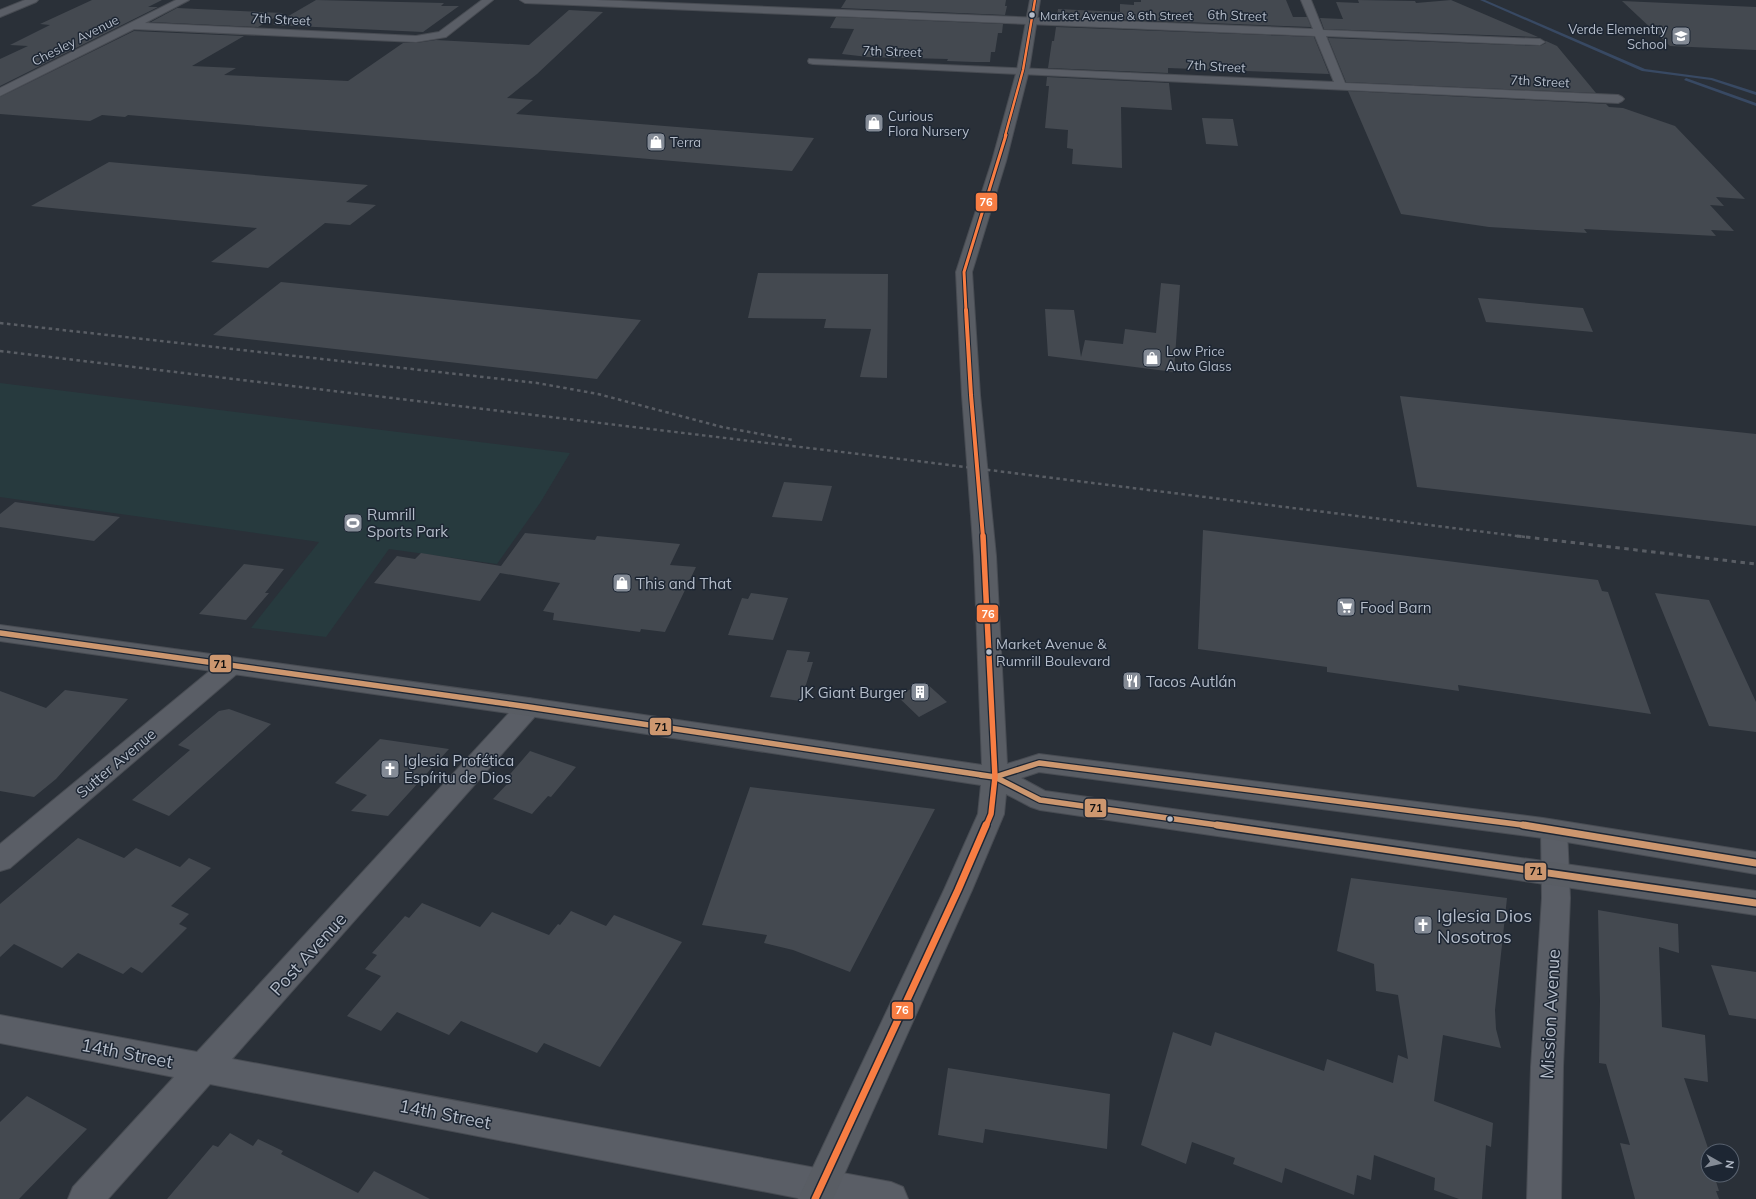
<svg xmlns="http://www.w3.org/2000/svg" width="1756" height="1199" font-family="Mulish,sans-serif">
<rect width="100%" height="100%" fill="#2a3038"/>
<path fill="#273a3e" d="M0 383 570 453 540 503 497 564 389 549 326 637 251 628 319 542 0 497Z"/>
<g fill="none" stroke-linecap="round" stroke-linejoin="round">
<path fill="#384963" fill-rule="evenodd" d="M1480 0H1485L1645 69 1712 78 1756 92V95L1711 80 1642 71Z
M1686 78 1756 103V106L1684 80Z"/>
</g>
<path fill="#444950" d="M92 0H162L148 7H158L0 86V59L28 46 10 45 50 25 40 24Z
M316 0 444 3 441 6H459L423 32 273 25Z
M846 0H1006L1005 6H1007L1005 15 841 8Z
M1141 0H1286L1293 17H1307L1311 27 1057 17 1058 9 1120 12V4L1134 5V2H1141Z
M1358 0 1415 1 1416 3 1451 0 1538 37 1324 29 1320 18 1343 19 1336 2 1359 3Z
M1622 1 1756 7V50L1670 46Z
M177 8 283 13 258 27 151 22Z
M569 10 603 12 537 74 507 98 533 100 516 114 814 138 792 171 128 115 125 117 102 115 90 121 0 114V97L134 31 244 36 192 66 236 68 224 75 348 81 403 43H416L436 40 529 45Z
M836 17 1003 24 1002 33H998L995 52H991L990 62H975L947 61 948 59 868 57 842 54 854 29 830 28Z
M1056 27 1314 37 1329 74 1168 68V73L1048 68 1052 41H1054Z
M1328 38 1540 46 1546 43V41L1557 46 1596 93 1346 82Z
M1047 77 1169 83 1172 110 1121 107 1122 168 1072 164 1073 149 1067 148 1068 130 1045 128 1049 86H1046Z
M1348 91 1606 104 1609 107 1623 108 1675 126 1745 199 1716 197 1724 206 1710 205 1734 231 1711 230 1716 236 1584 229 1587 233 1489 227 1401 214Z
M1202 118 1233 119 1238 146 1206 144Z
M109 162 368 185 346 202 376 205 350 225 325 223 268 268 211 262 257 228 31 206Z
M758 273 888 274 887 378 860 377 871 329 824 328 826 319 748 318Z
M281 282 407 295 641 320 597 379 213 335Z
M1161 283 1180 285 1174 372 1048 356 1045 309 1074 310 1081 357 1085 340 1123 344 1125 329 1156 333Z
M1478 298 1583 308 1593 332 1486 322Z
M1400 396 1756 434V526L1417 487Z
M784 482 832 486 822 521 772 517Z
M15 502 120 517 94 541 0 527V514Z
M1203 530 1598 580 1602 591 1608 592 1651 714 1458 685 1459 691 1327 672V667L1198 649Z
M525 533 595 540 597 536 680 544 670 565 696 567 665 632 641 629 640 632 553 620 554 613 543 611 560 583 500 573 480 601 374 583 397 556 415 559 421 553 501 566Z
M244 564 284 569 265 593H269L246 620 199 614Z
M751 593 788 598 773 640 728 635 742 598 748 599Z
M1655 593 1709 600 1756 702V732L1709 726Z
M787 650 810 652 807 662H813L801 701 770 697Z
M925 682 947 702 919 717 897 696Z
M65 690 128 699 56 779 34 797 0 791V691L46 708Z
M229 709 271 724 169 816 132 800 190 750 178 745 219 711Z
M380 739 449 749 388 816 351 811 367 795 335 783Z
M530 751 576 767 551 797 548 796 532 814 493 799 509 782 505 780Z
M750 787 935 809 850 972 793 950 764 943 767 935 702 925Z
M78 838 124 858 136 848 180 867 189 858 211 868 171 906 189 914 179 924 187 928 142 973 131 967 123 974 78 953 62 968 14 944 0 957V904Z
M1351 878 1507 898 1495 1010 1496 1029 1501 1048 1443 1035 1434 1101 1493 1123 1491 1147 1486 1145 1482 1199H1459L1434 1190 1435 1178 1374 1155 1371 1180 1357 1175 1354 1195 1285 1168 1282 1183 1233 1164 1235 1158 1192 1142 1186 1164 1141 1145 1173 1032 1211 1046 1215 1032 1324 1071 1327 1059 1393 1083 1398 1055 1408 1059 1398 995 1376 991 1374 964 1337 951Z
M422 903 480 927 492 912 549 935 558 924 560 925 571 911 606 926 614 915 682 942 600 1067 544 1043 537 1053 461 1021 449 1035 397 1012 381 1031 347 1016 381 976 365 969 377 955 372 953 405 916 409 918Z
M1598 910 1678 924 1679 953 1659 947 1662 1027 1705 1035 1708 1082 1684 1078 1709 1151H1705L1708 1160V1175H1714L1719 1191H1716L1719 1199H1635L1620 1143 1630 1145 1606 1064 1599 1063 1600 1001Z
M1711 965 1756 972V1019L1729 1015Z
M948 1068 1110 1094 1107 1149 985 1129 983 1143 938 1135Z
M27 1096 87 1129 19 1199H0V1122Z
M230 1133 253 1146 258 1139 283 1151 281 1154 358 1193 374 1171 430 1199H167L213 1145 218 1147Z"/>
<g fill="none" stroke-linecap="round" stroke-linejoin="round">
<g stroke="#484c53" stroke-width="2">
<path id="street" d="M25 0H38L36 2 0 17V10Z
M176 0H189L145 23 416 36 439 32 482 0H493L446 37 416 42 134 29 0 96V88Z
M520 0H596L1313 29 1301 0H1311L1323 30 1540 39 1545 42 1540 45 1326 36 1345 83 1618 95 1622 97 1624 99 1622 101 1618 103 813 64 809 63 808 61 809 59 1334 82 1315 36 525 3Z
M231 658 239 660 243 666 239 672 10 868 0 871V844L223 660Z
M529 698 538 701 541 707 538 713 232 1059 891 1182 903 1187 908 1199H803L210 1084 108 1199H68L73 1187 174 1077 0 1043V1015L197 1052 520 701Z
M1554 820 1563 823 1567 830 1570 898 1563 1067 1561 1199H1527L1531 1067 1542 898 1541 830 1545 823Z"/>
</g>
<g stroke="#484c53" stroke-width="2">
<path id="secondary" d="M1030 0H1040L1029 70 1006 161 972 272 980 395 996 556 1007 764 1039 754 1543 818 1756 852V874L1543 838 1039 772 1021 778 1045 791 1756 891V915L1040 810 1031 807 1006 794 1004 814 972 890 833 1199H798L944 890 978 814 981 785 529 716 0 641V625L529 698 982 765 974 556 962 395 956 272 992 161 1017 70Z"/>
</g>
<use href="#street" fill="#5a5e66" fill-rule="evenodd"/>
<use href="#secondary" fill="#595d64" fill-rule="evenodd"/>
<path stroke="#595d64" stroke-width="2.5" stroke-dasharray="3.5 3.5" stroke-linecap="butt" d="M0 323 537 383 598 394 722 427 793 440
M0 351 917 461 1525 537"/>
<path stroke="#595d64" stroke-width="3" stroke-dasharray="4.5 4.5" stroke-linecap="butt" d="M1517 536 1756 564"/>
<g stroke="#1d2633" stroke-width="8">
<path id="bus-1-far1" d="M0 633 529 707 995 777 1040 800 1224 826
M980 775 995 777 1039 763 1531 826"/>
</g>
<g stroke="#1d2633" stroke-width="10">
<path id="bus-1" d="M1217 825 1756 903
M1523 825 1756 863"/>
</g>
<g stroke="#1d2633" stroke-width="4">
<path id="bus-2-far4" d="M1005 136 1023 70 1035 0"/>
</g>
<g stroke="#1d2633" stroke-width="5">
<path id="bus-2-far3" d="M966 311 964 272 1006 135"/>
</g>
<g stroke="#1d2633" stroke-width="6">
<path id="bus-2-far2" d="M966 310 971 395 983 537"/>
</g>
<g stroke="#1d2633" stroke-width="8">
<path id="bus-2-far1" d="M983 536 995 777 991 814 986 826"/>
</g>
<g stroke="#1d2633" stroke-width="10">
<path id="bus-2" d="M815 1199 958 890 986 825"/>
</g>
<use href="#bus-1-far1" stroke="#cd976f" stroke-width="5.5"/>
<use href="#bus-1" stroke="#cd976f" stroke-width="7"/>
<use href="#bus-2-far4" stroke="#f77d43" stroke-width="2.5"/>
<use href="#bus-2-far3" stroke="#f77d43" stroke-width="3"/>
<use href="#bus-2-far2" stroke="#f77d43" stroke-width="4"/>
<use href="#bus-2-far1" stroke="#f77d43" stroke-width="5.5"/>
<use href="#bus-2" stroke="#f77d43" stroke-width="7"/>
</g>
<defs>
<g id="school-square" transform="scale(1)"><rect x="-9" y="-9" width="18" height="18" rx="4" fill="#848b96" stroke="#1d2633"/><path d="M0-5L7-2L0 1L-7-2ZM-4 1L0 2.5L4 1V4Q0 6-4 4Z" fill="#fff"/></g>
<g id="shop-square" transform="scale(1)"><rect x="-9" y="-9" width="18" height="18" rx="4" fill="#848b96" stroke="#1d2633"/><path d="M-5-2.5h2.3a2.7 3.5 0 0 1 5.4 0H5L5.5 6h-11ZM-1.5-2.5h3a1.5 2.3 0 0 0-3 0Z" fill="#fff"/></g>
<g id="stadium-square" transform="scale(1)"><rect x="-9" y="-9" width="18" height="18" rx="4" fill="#848b96" stroke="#1d2633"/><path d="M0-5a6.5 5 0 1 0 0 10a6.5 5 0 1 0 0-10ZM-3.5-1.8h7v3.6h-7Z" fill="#fff"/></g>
<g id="supermarket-square" transform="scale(1)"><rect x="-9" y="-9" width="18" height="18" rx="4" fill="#848b96" stroke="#1d2633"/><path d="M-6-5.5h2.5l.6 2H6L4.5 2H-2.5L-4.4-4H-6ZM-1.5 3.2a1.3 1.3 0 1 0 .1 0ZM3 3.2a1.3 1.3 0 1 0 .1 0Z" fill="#fff"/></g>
<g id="restaurant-square" transform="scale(1)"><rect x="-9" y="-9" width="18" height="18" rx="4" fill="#848b96" stroke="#1d2633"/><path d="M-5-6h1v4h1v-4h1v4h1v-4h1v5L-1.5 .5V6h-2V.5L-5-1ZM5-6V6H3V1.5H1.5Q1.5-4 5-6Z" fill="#fff"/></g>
<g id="building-square" transform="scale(1)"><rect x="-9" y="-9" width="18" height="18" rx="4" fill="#848b96" stroke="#1d2633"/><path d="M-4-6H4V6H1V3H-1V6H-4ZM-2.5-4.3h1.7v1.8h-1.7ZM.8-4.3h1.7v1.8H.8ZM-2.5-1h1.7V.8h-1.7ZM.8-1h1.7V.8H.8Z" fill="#fff"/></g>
<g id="church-square" transform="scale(1)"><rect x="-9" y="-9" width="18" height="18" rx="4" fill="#848b96" stroke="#1d2633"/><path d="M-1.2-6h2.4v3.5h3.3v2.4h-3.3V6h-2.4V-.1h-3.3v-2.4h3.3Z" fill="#fff"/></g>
</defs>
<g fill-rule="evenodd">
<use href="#school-square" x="1681" y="36"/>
<use href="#shop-square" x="874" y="123"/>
<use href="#shop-square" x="656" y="142"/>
<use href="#shop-square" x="1152" y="358"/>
<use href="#stadium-square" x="353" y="523"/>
<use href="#shop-square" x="622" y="583"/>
<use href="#supermarket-square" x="1346" y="607"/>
<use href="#restaurant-square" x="1132" y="681"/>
<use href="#building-square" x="920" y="692"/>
<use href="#church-square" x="390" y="769"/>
<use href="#church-square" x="1423" y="925"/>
</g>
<g fill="#b4bcc9" stroke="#1d2633" stroke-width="1.5">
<circle cx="1032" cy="15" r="3.5"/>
<circle cx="989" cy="652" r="3.5"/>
<circle cx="1170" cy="819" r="3.5"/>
</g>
<g text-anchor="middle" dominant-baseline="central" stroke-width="3" stroke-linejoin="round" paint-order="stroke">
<g font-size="12" fill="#b4bcc9" stroke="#1d2633" text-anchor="start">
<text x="1040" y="15">Market Avenue &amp; 6th Street</text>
</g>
<g font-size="13" fill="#b4bcc9" stroke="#1d2633">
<text transform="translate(1237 15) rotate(2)">6th Street</text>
<text transform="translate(281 19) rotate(3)">7th Street</text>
<text transform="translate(75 40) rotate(-27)">Chesley Avenue</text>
<text transform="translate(892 51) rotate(2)">7th Street</text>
<text transform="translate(1216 66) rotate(3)">7th Street</text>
<text transform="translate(1540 81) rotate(3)">7th Street</text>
</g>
<g font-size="13" fill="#b4bcc9" stroke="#1d2633" text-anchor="start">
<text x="1667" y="29" text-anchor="end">Verde Elementry<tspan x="1667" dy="15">School</tspan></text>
<text x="888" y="116">Curious<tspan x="888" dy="15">Flora Nursery</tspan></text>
<text x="670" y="142">Terra</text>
<text x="1166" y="351">Low Price<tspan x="1166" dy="15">Auto Glass</tspan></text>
</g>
<g font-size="14" fill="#b4bcc9" stroke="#1d2633" text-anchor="start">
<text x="996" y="644">Market Avenue &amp;<tspan x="996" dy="17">Rumrill Boulevard</tspan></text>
</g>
<g font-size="15" fill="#b4bcc9" stroke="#1d2633" text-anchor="start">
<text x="367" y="514">Rumrill<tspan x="367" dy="17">Sports Park</tspan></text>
<text x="636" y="583">This and That</text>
<text x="1360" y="607">Food Barn</text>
<text x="1146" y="681">Tacos Autlán</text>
<text x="906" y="692" text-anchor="end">JK Giant Burger</text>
<text x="404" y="760">Iglesia Profética<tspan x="404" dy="17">Espíritu de Dios</tspan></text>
</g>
<g font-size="15" fill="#b4bcc9" stroke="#1d2633">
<text transform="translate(116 763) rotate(-40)">Sutter Avenue</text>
</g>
<g font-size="18" fill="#b4bcc9" stroke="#1d2633" text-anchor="start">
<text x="1437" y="915">Iglesia Dios<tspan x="1437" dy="21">Nosotros</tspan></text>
</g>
<g font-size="18" fill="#b4bcc9" stroke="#1d2633">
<text transform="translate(308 954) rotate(-48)">Post Avenue</text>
<text transform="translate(1550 1014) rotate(-87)">Mission Avenue</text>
<text transform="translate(127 1053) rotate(11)">14th Street</text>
<text transform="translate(445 1114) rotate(11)">14th Street</text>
</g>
</g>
<g stroke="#1d2633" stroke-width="1.5">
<rect x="975" y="192" width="23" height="20" rx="4" fill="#f77d43"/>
<rect x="976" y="604" width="23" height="19" rx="4" fill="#f77d43"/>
<rect x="209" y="654" width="23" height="19" rx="4" fill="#cd976f"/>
<rect x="649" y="717" width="23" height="19" rx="4" fill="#cd976f"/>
<rect x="1084" y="798" width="23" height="20" rx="4" fill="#cd976f"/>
<rect x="1524" y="862" width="23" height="19" rx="4" fill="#cd976f"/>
<rect x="891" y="1001" width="23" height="19" rx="4" fill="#f77d43"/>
</g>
<g font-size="11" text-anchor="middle" font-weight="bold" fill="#fff">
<text x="986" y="206">76</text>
<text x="988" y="618">76</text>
<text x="902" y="1014">76</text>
</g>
<g font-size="11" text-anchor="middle" font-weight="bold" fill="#111">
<text x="220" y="668">71</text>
<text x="661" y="731">71</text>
<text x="1096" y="812">71</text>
<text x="1536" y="875">71</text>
</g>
<g transform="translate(1720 1163) rotate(98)"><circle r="19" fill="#1d2633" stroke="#59626f"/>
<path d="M0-3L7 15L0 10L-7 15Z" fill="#848b96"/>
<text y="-6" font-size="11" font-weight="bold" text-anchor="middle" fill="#b4bcc9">N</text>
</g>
</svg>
